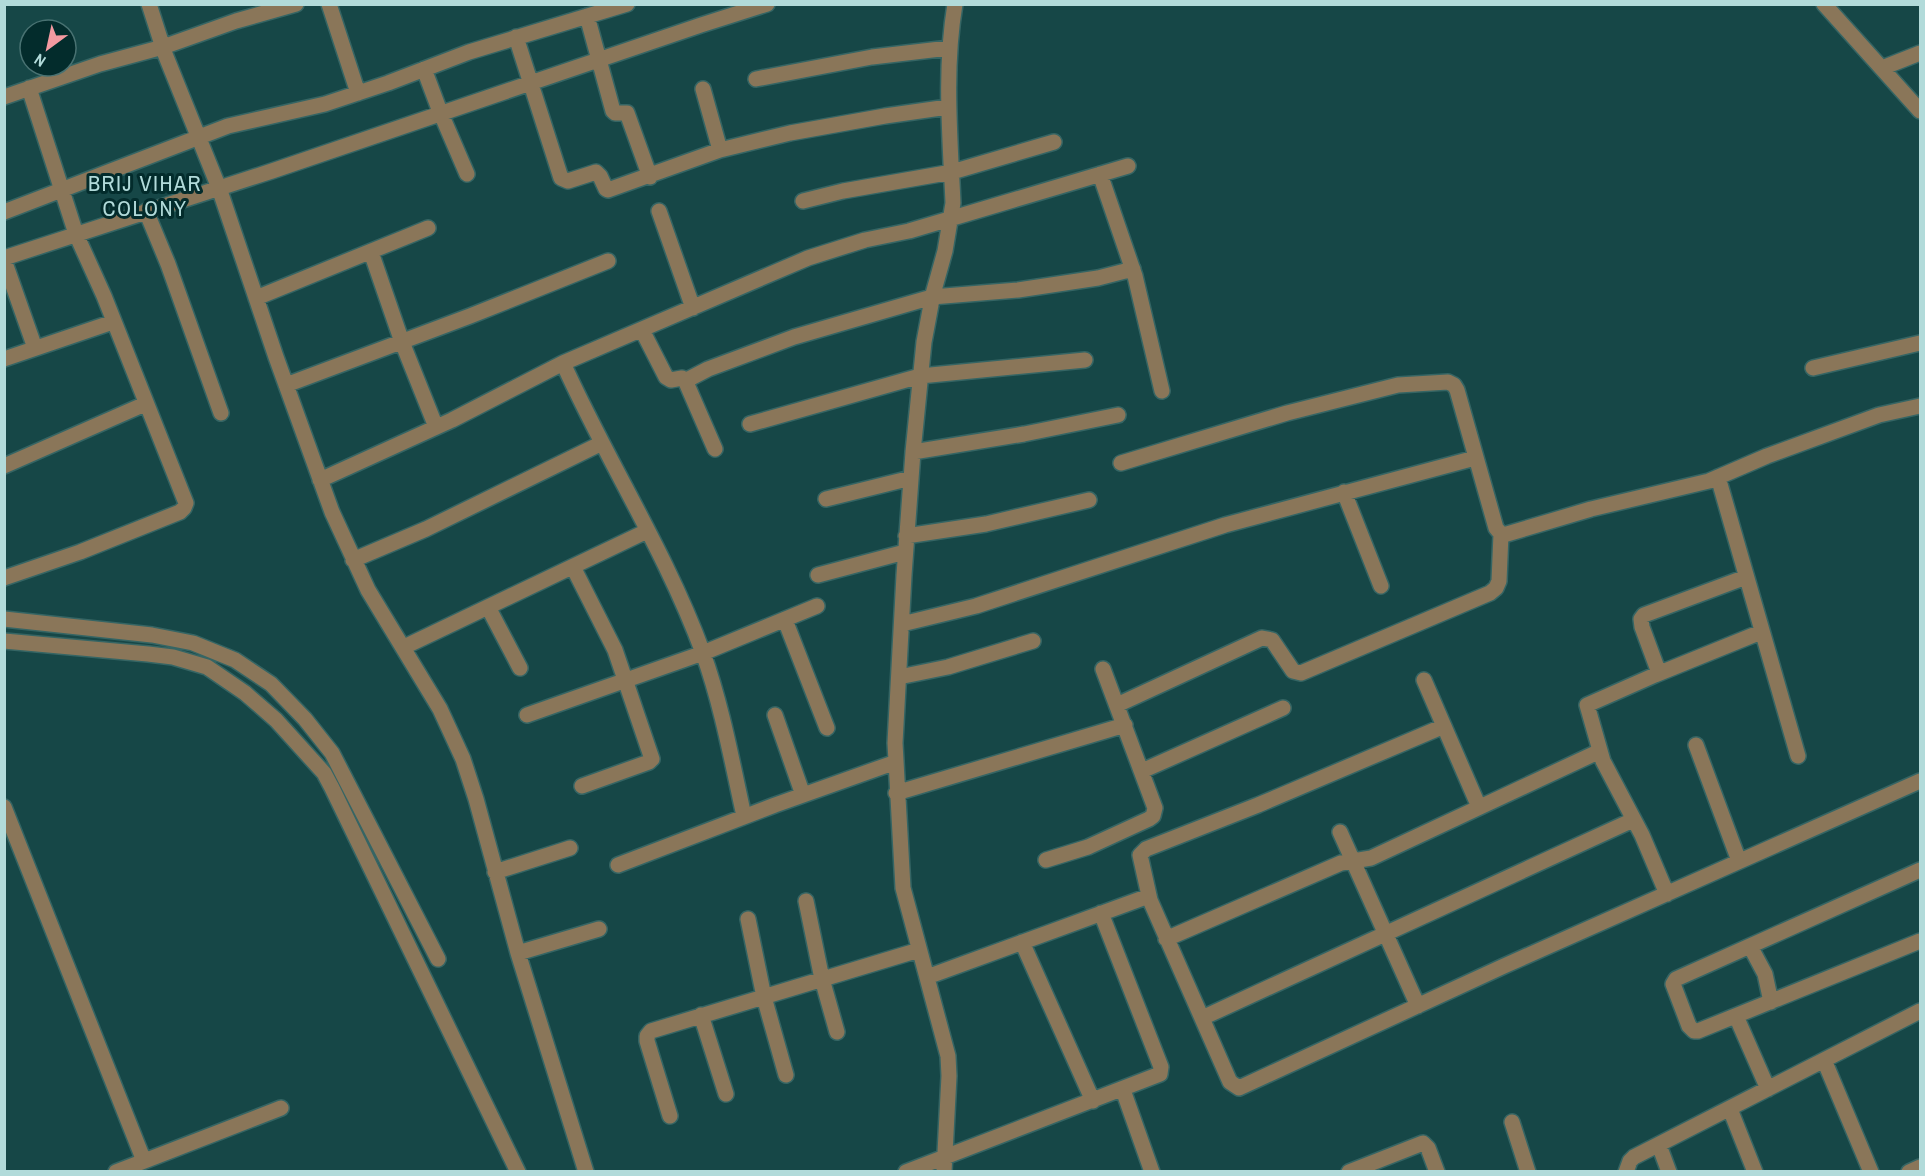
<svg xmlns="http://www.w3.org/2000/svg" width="1925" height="1176" font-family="'Archivo Narrow',sans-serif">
<rect width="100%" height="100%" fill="#164747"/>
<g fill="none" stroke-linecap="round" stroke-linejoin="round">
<g stroke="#356564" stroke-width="18">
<path id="minor" d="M149 4 165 54 219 188 276 357 332 512 368 590 440 709 463 759 476 799 518 953 586 1172
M329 4 358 93
M1824 4 1920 111
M587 16 613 111 615 113H627L650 177
M516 37 561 178 568 181 596 172 600 176 606 189 608 190 720 150 790 133 885 116 948 107
M1882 68 1920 53
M424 69 439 109 467 174
M756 79 872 57 949 48
M703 89 720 150
M4 97 100 64 163 47 236 21 296 4
M1100 174 1135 276 1162 391
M803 201 843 191 952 172 1054 142
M146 211 168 264 221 413
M659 211 693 308
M4 212 228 126 325 104 388 83 469 52 627 4
M371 252 402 342 436 427
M4 258 272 171 701 25 767 4
M4 260 35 348
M256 298 428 228
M642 330 666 377 671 380 682 378 685 380 715 449
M4 359 113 322
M563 363C607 461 666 552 703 653 722 706 732 762 744 816
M1813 368 1920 343
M685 381 708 369 794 337 932 297 1018 290 1098 278 1133 269
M286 385 470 316 608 261
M750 424 920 376 1085 360
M913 452 1024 434 1118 415
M1121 463 1287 413 1398 385 1448 382 1454 385 1457 390 1496 528 1501 534H1507L1591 509 1709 481 1767 456 1879 415 1920 406
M4 466 145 404
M1718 477 1798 756
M320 480 452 420 563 363 808 258 865 240 909 231 1128 166
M1344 492 1381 586
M826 499 911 478
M906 536 986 524 1089 500
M353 560 426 529 602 443
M573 567 615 650 652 759 649 762 582 786
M818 575 905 552
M4 578 80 552 180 512 184 508 186 503 104 296 76 234 29 88
M488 607 520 668
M4 619 152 635 193 643 235 660 271 684 305 719 332 753 438 959
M785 620 827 728
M902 624 976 606 1225 525 1475 458
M4 641 148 654 173 657 207 667 245 693 276 720 324 773 332 788 518 1172
M404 647 647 531
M1659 673 1642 627 1641 619 1644 615 1746 577
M899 677 948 667 1033 641
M1424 680 1479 807
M1117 705 1262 638 1272 640 1293 671 1301 673 1490 593 1496 588 1499 581 1501 534
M527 715 703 653 817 606
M775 715 803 795
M1696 745 1739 861
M1142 771 1283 708
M896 793 1125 725
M4 807 144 1161
M1340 832 1418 1006
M1046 860 1088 847 1149 819 1153 816 1155 808 1103 669
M618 865 775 805 896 762
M1920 870 1676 979 1673 984 1689 1026 1694 1031H1698L1920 941
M495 872 570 848
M1667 894 1642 835 1603 761 1587 705 1655 675 1761 632
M1150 900 1140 855 1146 849 1258 805 1444 726
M806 901 822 979 837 1032
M748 919 764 997 786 1075
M1166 939 1341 863 1371 858 1600 751
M1022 942 1093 1101
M1750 946 1765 974 1771 1002
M518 953 599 929
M927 977 1146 897 1150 900 1230 1082 1239 1088 1504 966 1920 781
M701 1015 726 1094
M1736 1016 1768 1089
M1202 1018 1633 820
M1824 1060 1871 1172
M1123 1090 1152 1172
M1730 1109 1755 1172
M670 1116 647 1041V1036L651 1031 919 950
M1512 1122 1528 1172
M1659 1145 1669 1172
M116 1172 281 1108
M906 1172 1160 1074 1161 1067 1101 913
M944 1172 949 1076 948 1056 903 888 895 743 904 575 913 452 924 342 933 294 945 251 953 203C950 136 944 70 955 4
M1349 1172 1423 1143 1428 1148 1437 1172
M1626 1172 1630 1161 1634 1157 1920 1011
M1909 1172 1920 1167"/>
</g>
<use href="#minor" stroke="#8a7659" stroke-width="15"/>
</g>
<g text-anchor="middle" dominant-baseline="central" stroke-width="6" stroke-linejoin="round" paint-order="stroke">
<g font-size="22" letter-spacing="1.5" fill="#b2dbda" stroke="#032c2c">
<text x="145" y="183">BRIJ VIHAR<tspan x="145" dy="25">COLONY</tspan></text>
</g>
</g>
<rect width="1925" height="1176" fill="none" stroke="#b2dbda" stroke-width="12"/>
<g transform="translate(48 48) rotate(213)"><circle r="28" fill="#032c2c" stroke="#497272" stroke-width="1.5"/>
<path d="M0-4.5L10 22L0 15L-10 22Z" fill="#f49aa1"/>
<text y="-9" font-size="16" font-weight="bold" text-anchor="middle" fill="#b2dbda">N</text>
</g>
</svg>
